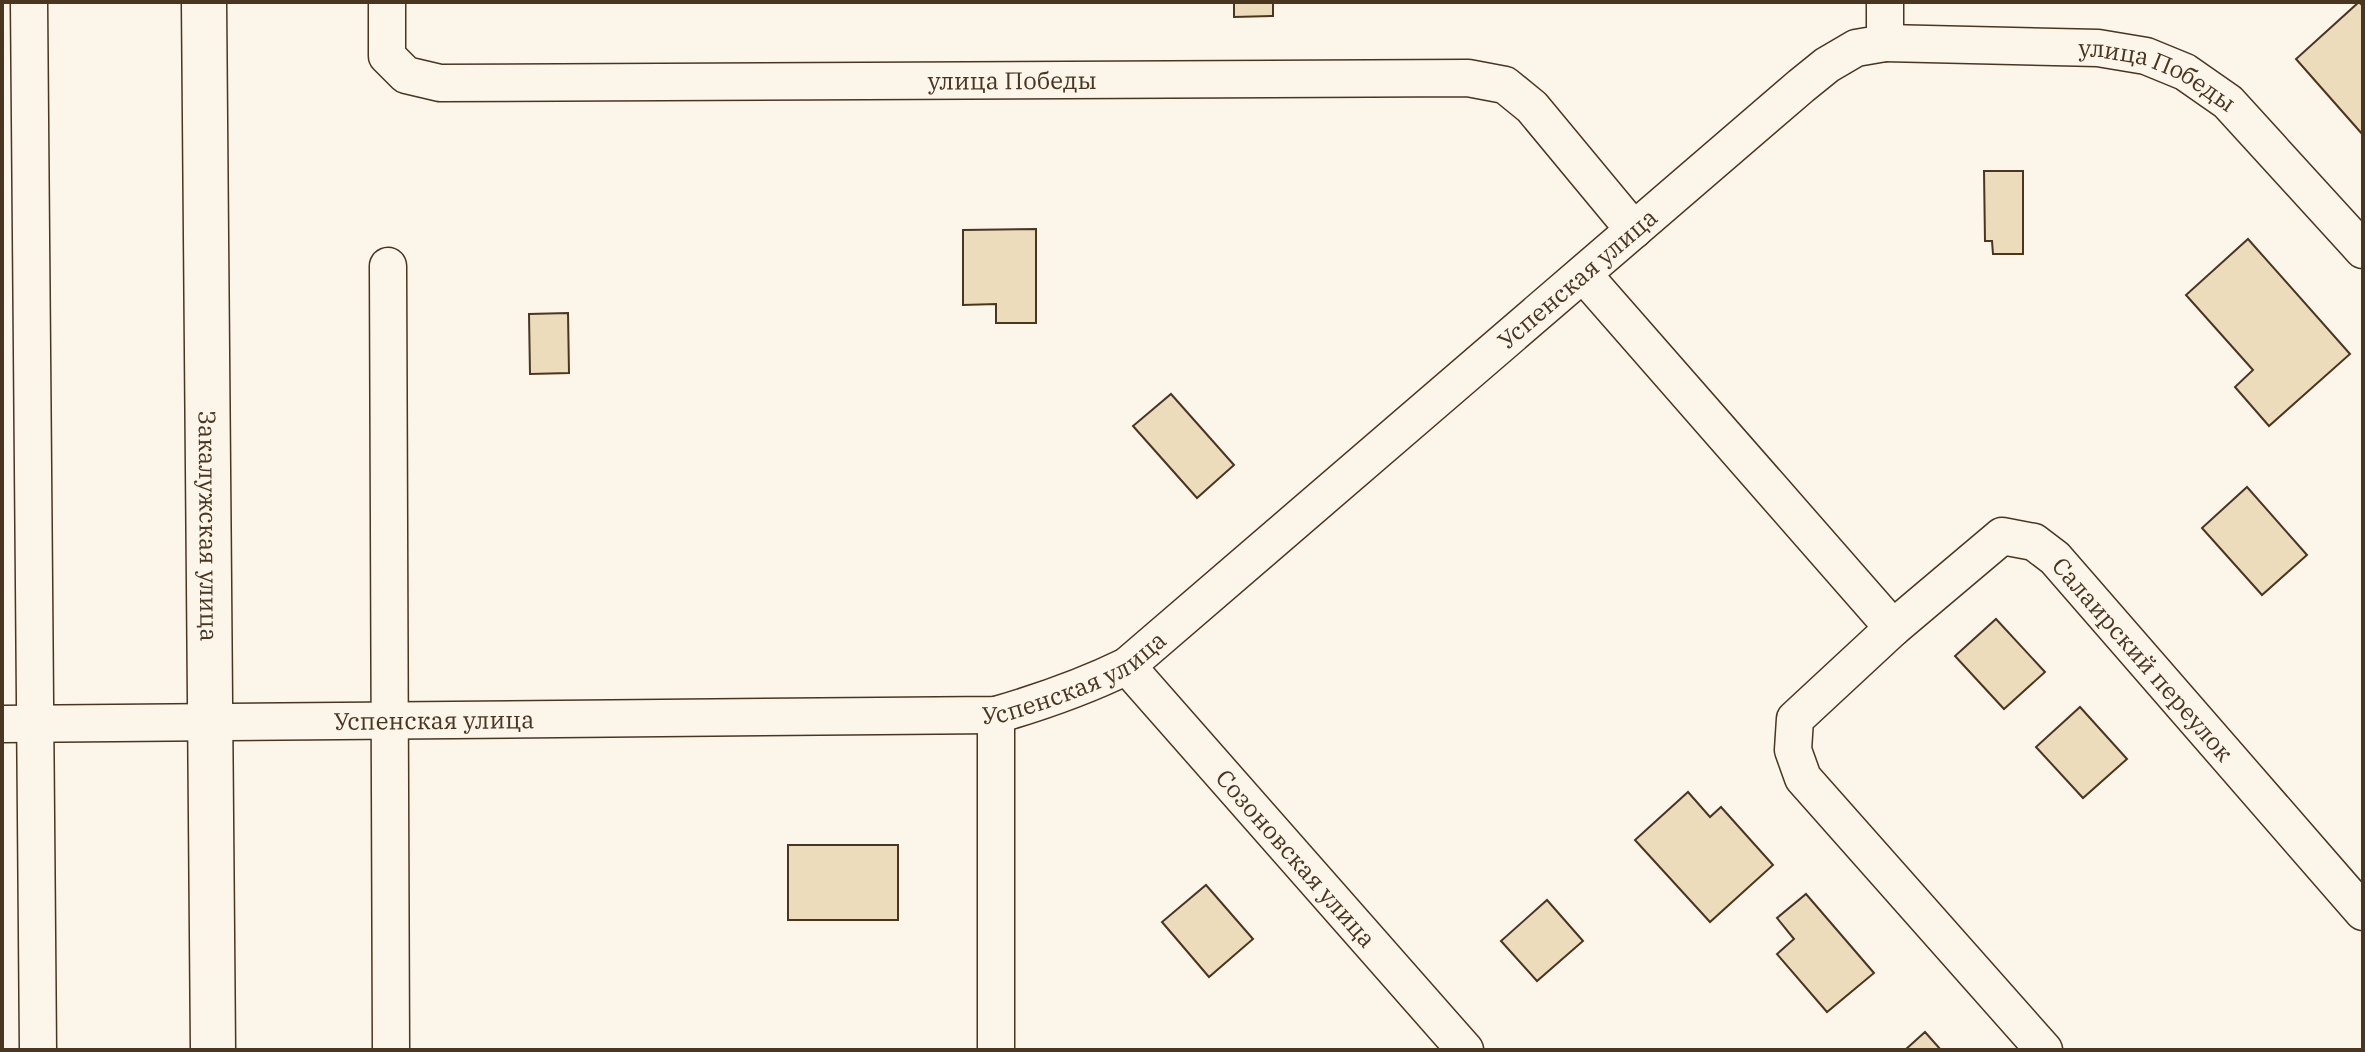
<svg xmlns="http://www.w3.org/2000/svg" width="2365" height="1052" font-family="'IBM Plex Serif',serif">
<rect width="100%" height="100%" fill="#fbf6e9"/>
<path fill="#ecdcbc" stroke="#4a3520" stroke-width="2" d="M1234 2H1273V16L1234 17Z
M2359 2 2363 6V135L2296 59Z
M1984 171H2023V254H1993L1992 241H1985Z
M1036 229V323H996V304L963 305V230Z
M2248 239 2350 354 2269 426 2235 387 2253 370 2186 295Z
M568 313 569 373 530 374 529 314Z
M1171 394 1234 465 1197 498 1133 426Z
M2247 487 2307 555 2262 595 2202 528Z
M1996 619 2045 672 2004 709 1955 656Z
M2080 707 2127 759 2083 798 2036 747Z
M1688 792 1710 817 1721 807 1773 865 1710 922 1635 840Z
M788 845H898V920H788Z
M1206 885 1253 939 1209 977 1162 922Z
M1806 894 1874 973 1827 1012 1777 954 1794 939 1777 918Z
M1547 900 1583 941 1537 981 1501 941Z
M1925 1032 1941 1050H1905Z"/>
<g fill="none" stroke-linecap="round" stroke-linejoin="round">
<g stroke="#4a3520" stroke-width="39">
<g id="street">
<path d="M29 2 38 1050"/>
<path id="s1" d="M387 2V56L406 75 440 83 1468 78 1505 85 1532 107 1634 230"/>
<path id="s2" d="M1885 43 2098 48 2146 56 2185 72 2228 102 2363 250"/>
<path d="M388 266 391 1050"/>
<path id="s3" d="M1583 274 1893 628 2002 536 2034 542 2055 558 2363 912"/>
<path d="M1893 628 1795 719 1793 750 1803 778 2044 1050"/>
<path id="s4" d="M1127 666 1465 1050"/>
<path d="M996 715V1050"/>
<path id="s5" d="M2 724 996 715C1041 702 1084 687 1127 666L1801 86 1827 65 1856 48 1885 43V2"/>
</g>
</g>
<g stroke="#4a3520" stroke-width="47">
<g id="secondary">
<path id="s6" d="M204 2 213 1050"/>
</g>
</g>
<use href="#street" stroke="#fbf6e9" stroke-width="36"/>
<use href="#secondary" stroke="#fbf6e9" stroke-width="44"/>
</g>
<g text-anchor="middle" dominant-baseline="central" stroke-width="6" stroke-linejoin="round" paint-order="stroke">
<g font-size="24" fill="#4a3520" stroke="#fbf6e9">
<text stroke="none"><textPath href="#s1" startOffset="688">улица Победы</textPath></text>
<text stroke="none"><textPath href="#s2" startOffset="278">улица Победы</textPath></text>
<text stroke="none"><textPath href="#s5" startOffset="1728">Успенская улица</textPath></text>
<text stroke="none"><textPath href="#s6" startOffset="524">Закалужская улица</textPath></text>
<text stroke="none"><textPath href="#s3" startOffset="806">Салаирский переулок</textPath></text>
<text stroke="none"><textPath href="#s5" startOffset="1080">Успенская улица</textPath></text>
<text stroke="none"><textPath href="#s5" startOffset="432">Успенская улица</textPath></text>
<text stroke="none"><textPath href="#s4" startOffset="256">Созоновская улица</textPath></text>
</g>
</g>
<rect width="2365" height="1052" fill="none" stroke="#4a3520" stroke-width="8"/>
</svg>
